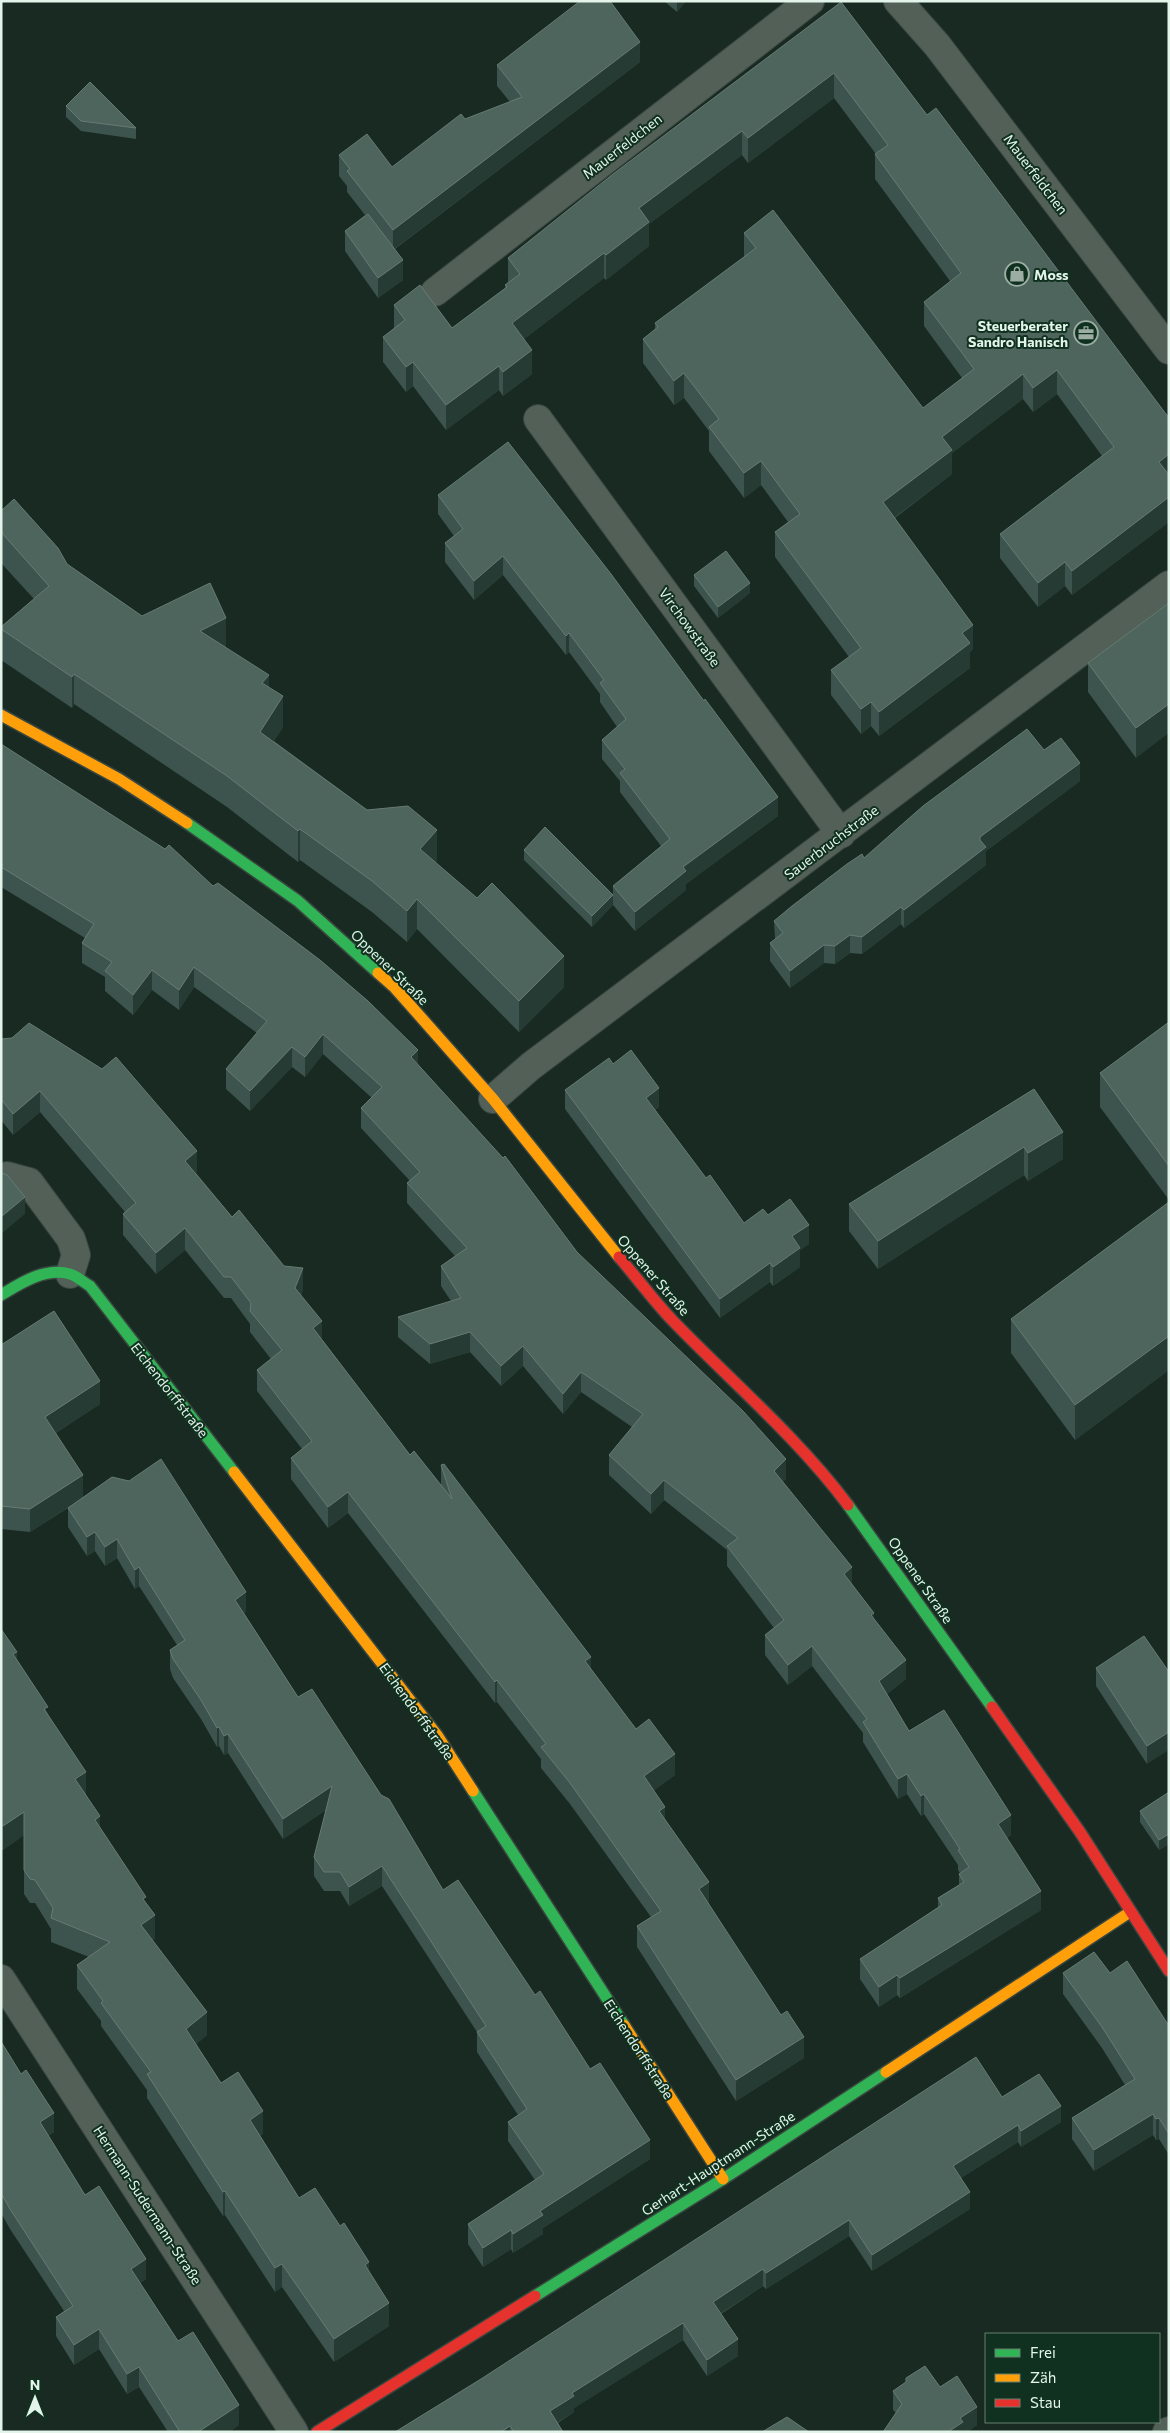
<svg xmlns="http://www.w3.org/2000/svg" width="1170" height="2433" font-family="Commissioner,sans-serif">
<rect width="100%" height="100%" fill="#182a21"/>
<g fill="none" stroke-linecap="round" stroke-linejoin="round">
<g stroke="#394740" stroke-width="30">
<path id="street" d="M898 1 937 45 1169 350
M435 292 810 1
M538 419 841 834
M493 1099 531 1066 1169 585
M7 1176 29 1182 71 1239 76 1255 70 1274
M1 1979 294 2432
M1167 2432 1169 2431"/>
</g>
<g stroke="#394740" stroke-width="14">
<path id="fast" d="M187 823 298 901 378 973
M1 1295C21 1283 45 1267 70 1274 77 1276 83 1282 90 1286L234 1472
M848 1505 992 1707
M473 1791 624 2025
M535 2296 723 2179 886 2072"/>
</g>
<g stroke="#394740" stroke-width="14">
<path id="slow" d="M1 715 119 779 187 823
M378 973 395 988 493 1099 619 1257
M234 1472 437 1735 473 1791
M624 2025 723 2179
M886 2072 1130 1912"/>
</g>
<g stroke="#394740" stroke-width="14">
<path id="jam" d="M619 1257C637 1278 654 1301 673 1321 732 1382 797 1437 848 1505
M992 1707 1080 1832 1169 1971
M317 2432 535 2296"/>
</g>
<use href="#street" stroke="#536058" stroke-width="28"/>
<use href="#fast" stroke="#30b455" stroke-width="11"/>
<use href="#slow" stroke="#ff9f0a" stroke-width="11"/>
<use href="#jam" stroke="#e5322d" stroke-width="11"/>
</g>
<path fill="#3d534d" d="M664 1H686L677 12Z
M841 2 927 115 1169 418V522L1072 595 1065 586 1038 607 1000 558V534L1102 456 1057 394 1033 412 1023 399 952 453V474L895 518 973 649 970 652V668L879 736 871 726 861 734 831 695V670L849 657 775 557V532L788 522 761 485 744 498 709 451V431L684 398 674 405 643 363V339L655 329V323L744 257V233L923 408 962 378 924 326V302L950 281 875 179V154H876L834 98 748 163 742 155 649 224V246L606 280 604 278 524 339 532 374 503 396 499 390 446 430 413 386 406 392 383 362V337L394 329V305L452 328 505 288V285L508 283V258Z
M640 62 395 249 403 280 378 298 345 251V231L365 215 347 192V186L339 176V155L392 167 465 119 510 102 497 86V65Z
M66 106 136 128V139L81 131 66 117Z
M438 495 778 816 686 884V890L635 931 613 905 592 927 524 860V850L613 895V886L661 846 620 792V781L602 759V740L617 727 600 702V694L569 652 566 655 503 575 474 600 445 562V543L454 536 438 514Z
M1 511 67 564 142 616 226 648 269 687 283 727 274 741 437 861 435 862 564 987 519 1032 417 929 407 942 372 912 300 860 298 862 227 807 74 704 72 708 1 660V627L34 599 1 563Z
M694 575 750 593 718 618 694 586Z
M1169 603 1136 758 1088 692V663Z
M1 744 213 886 418 1064 577 1252 786 1479 782 1482 852 1584 874 1620 906 1679 887 1694 909 1731 1011 1835 1007 1838 1041 1910 900 1998 897 1995 879 2007 860 1979V1959L938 1907V1898L959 1885V1874L960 1873 958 1870V1865L924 1814 921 1816 907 1794 898 1799 863 1742V1733L812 1666 788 1685 765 1655V1635L774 1628 727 1566V1550L664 1500 651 1514 609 1475V1455L632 1427 581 1392 563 1414 523 1366 501 1386 470 1352 430 1364 398 1337V1317L451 1301 441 1286V1266L455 1256 407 1203V1183L410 1181 361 1128V1108L372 1098 323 1054 305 1077 292 1067 250 1111 226 1089V1069L257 1033 194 987 179 1010 152 990 133 1015 105 991V977L82 963V943L85 938 1 887Z
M1044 750 1080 781 986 851V865L904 928 901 924 862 954 850 953 835 964 824 963 790 988 770 961V943L775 939 774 921 864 858Z
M1169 1022V1200L1100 1107V1073Z
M1 1039 197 1172 196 1173 232 1217 284 1266 303 1289 301 1296 322 1340 410 1455 441 1486V1465L591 1670 636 1729 675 1775 654 1790 665 1820 709 1903H708L804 2058 736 2101 637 1947V1926L651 1917 570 1804 541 1768V1759L497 1702 495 1703 348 1513 328 1528 291 1479V1458L302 1449 257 1391V1370L271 1359 250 1332V1324L231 1298H224L185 1250 156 1274 123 1235V1214L125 1212 40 1112 13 1135 1 1120Z
M613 1064 659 1107 655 1110 706 1178 744 1223 768 1215 809 1244 800 1250V1267L773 1286 770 1282 720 1318 565 1109V1090Z
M1034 1089 1063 1159 1028 1181 1024 1175 878 1269 849 1231V1204Z
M1169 1202V1370L1075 1440 1011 1353V1319Z
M1 1345 100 1404 56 1433 83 1497 246 1612 244 1613 298 1697 381 1795 443 1890 535 1995 590 2069 650 2159 543 2228V2234L513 2253 511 2249 483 2267 468 2244V2224L535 2180 508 2141V2122L518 2115 477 2052V2032L382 1886 349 1906 340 1891H324L314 1876V1857L326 1810 283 1839 228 1753 224 1755 219 1746 217 1747 201 1719 173 1678 170 1669V1650L177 1645 139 1586 135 1589 117 1558 105 1566 95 1551 87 1556 68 1527V1508L30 1532 1 1529Z
M1 1629 17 1660 48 1714 86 1795 100 1827 146 1903 155 1939 152 1940 207 2035 196 2044 221 2083 263 2134 260 2136 299 2198 369 2271 389 2326 334 2362 282 2287 275 2292 225 2215 223 2216 147 2098V2090L101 2026V2021L77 1989V1965L89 1957 51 1942V1929L35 1903H30L24 1894V1835L3 1850 1 1848Z
M1096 1668 1169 1672 1147 1764 1096 1686Z
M1140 1811 1169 1844 1159 1850 1140 1822Z
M1063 1973H1110L1169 2026V2155L1159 2139 1156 2140 1153 2135 1094 2171 1072 2139V2118L1125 2085 1102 2048 1063 1994Z
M1 2044 54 2132 48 2136 85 2195 146 2279 140 2283 178 2341 239 2425 229 2432H168L139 2387 127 2394 99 2349 74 2365 56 2336V2317L64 2311 10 2229 1 2213Z
M1002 2097 1061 2122 1021 2147 1018 2142 961 2178 970 2209 872 2271 849 2236 766 2289 763 2286 721 2314 738 2356 707 2376 683 2340 574 2408V2412L558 2423 563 2432H395Z
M906 2378 940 2387 977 2425 967 2432H883L896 2413 893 2410V2391L906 2382Z"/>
<path fill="#263b34" d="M677 1H686L677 12Z
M640 42V62L393 250V230Z
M834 73V98L748 163V138Z
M742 131V155L649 224V246L606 280V255L639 208Z
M604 253V278L512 348V323Z
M403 260V280L378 298V278Z
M532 350V374L503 396V372Z
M413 362V386L406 392V367Z
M499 366V390L446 430V405Z
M1057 370V394L1033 412V388Z
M684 373V398L674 405V381Z
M1023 374V399L952 453V474L883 526V502L942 437Z
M1169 454V478L1159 462Z
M761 461V485L744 498V473Z
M1169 497V522L1072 595V571Z
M503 556V575L474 600V581Z
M1065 562V586L1038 607V583Z
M750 583V593L718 618V607Z
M226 618V648L200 631Z
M973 625V649L970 652V668L879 736V712L962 633Z
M569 633V652L566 655V636Z
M74 674V704L72 708V677Z
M269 675V706L262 683Z
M283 696V727L260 762V732Z
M871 702V726L861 734V709Z
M1169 704V733L1136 758V728Z
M1080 763V781L986 851V865L904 928V910L980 840V837Z
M778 797V816L686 884V890L635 931V912L683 867Z
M300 829V860L298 862V831Z
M437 830V861L420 880V849Z
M613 895V905L592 927V916Z
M417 899V929L407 942V911Z
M901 907V924L862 954V937Z
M850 935V953L835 964V946Z
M824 945V963L790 988V971Z
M564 956V987L519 1032V1001Z
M194 967V987L179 1010V990Z
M152 970V990L133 1015V995Z
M323 1034V1054L305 1077V1057Z
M292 1047V1067L250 1111V1091Z
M418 1050V1070L411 1057Z
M659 1088V1107L646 1117V1098Z
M40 1091V1112L13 1135V1114Z
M1063 1132V1159L1028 1181V1153Z
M1024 1147V1175L878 1269V1241Z
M197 1151V1172L185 1182V1161Z
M25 1197V1214L1 1234V1217Z
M809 1225V1244L800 1250V1267L773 1286V1267L792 1236Z
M185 1228V1250L156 1274V1253Z
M770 1263V1282L720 1318V1299Z
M303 1268V1289L295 1310V1288Z
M322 1321V1343L313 1328Z
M470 1332V1352L430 1364V1344Z
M1169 1336V1370L1075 1440V1405Z
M523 1346V1366L501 1386V1366Z
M581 1372V1392L563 1414V1394Z
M100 1381V1404L45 1440V1417Z
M786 1459V1479L774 1491V1471Z
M83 1475V1498L30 1532V1509Z
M664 1480V1500L651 1514V1494Z
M348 1492V1513L328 1528V1507Z
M95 1532V1551L87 1556V1537Z
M117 1539V1558L105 1566V1547Z
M139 1567V1586L135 1589V1570Z
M852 1567V1587L844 1574Z
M246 1592V1612L235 1619V1600Z
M874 1613V1633L871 1615Z
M812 1646V1666L788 1685V1665Z
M17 1652V1675L13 1654Z
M591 1657V1678L585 1661Z
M906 1660V1679L879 1701V1681Z
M497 1680V1702L495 1703V1682Z
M219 1727V1746L217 1747V1728Z
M1169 1732V1750L1147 1764V1746Z
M228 1734V1753L224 1755V1736Z
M675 1754V1775L644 1798V1776Z
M86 1772V1795L75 1779Z
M907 1774V1794L898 1799V1779Z
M332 1786V1806L283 1839V1819Z
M924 1794V1814L921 1816V1796Z
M665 1807V1828L659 1811Z
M24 1812V1835L3 1850V1826Z
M1011 1815V1835L998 1844V1824Z
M100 1816V1840L95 1820Z
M1169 1834V1844L1159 1850V1840Z
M382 1866V1886L349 1906V1887Z
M709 1882V1903L699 1910V1889Z
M1041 1891V1910L900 1998V1978Z
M155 1915V1939L141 1949V1925Z
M897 1975V1995L879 2007V1987Z
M207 2012V2035L186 2052V2029Z
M804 2037V2058L736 2101V2080Z
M1061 2106V2122L1021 2147V2131Z
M263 2111V2134L250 2143V2120Z
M54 2113V2132L40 2141V2122Z
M1153 2114V2135L1094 2171V2150Z
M1159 2118V2139L1156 2140V2119Z
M1018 2125V2142L953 2183V2166Z
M650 2140V2159L543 2228V2234L513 2253V2234L540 2211Z
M225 2191V2215L223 2216V2192Z
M970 2192V2209L872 2271V2255Z
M849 2220V2236L766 2289V2273Z
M511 2230V2249L483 2267V2248Z
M146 2259V2279L131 2289V2269Z
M369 2262V2286L365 2265Z
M282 2264V2287L275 2292V2268Z
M763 2269V2286L713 2318V2302Z
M389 2303V2326L334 2362V2339Z
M683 2323V2340L574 2408V2412L550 2427V2411L572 2393Z
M99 2329V2349L74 2365V2345Z
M738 2339V2356L707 2376V2360Z
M139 2367V2387L127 2394V2374Z
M239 2405V2425L229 2432H198Z
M977 2407V2425L967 2432H948L960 2418Z
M510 2426V2432H501Z"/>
<path fill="#4e655e" stroke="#667b74" d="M580 1H610L640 42 393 230 347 171 350 169 339 155 367 134 392 167 461 114 465 119 522 97 497 65Z
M841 2 927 115 936 108 1169 418 1168 420 1169 421V454L1159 462 1169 475V497L1072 571 1065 562 1038 583 1000 534 1114 447 1057 370 1033 388 1023 374 942 437 952 450 883 502 973 625 962 633 970 643 879 712 871 702 861 709 831 670 861 648 775 532 800 514 761 461 744 473 709 427 719 419 684 373 674 381 643 339 658 327 655 323 756 248 744 233 773 210 923 408 974 369 924 302 961 273 875 154 888 145 834 73 748 138 742 131 639 208 649 222 606 255 604 253 512 323 532 350 503 372 499 366 446 405 413 362 406 367 383 337 405 320 394 305 420 285 452 328 507 287 505 285 520 274 508 258 613 174Z
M90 82 136 128 81 121 66 106Z
M368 214 403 260 378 278 345 231Z
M508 442 611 574 704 701 705 699 778 797 683 867 686 871 635 912 613 886 670 839 620 773 625 769 602 740 626 719 600 683 604 680 569 633 566 636 503 556 474 581 445 543 463 529 438 495Z
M14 499 58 548 67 564 142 616 210 583 226 618 200 631 269 675 262 683 283 696 260 732 367 810 408 806 437 830 420 849 477 898 492 883 564 956 519 1001 417 899 407 911 372 881 300 829 298 831 227 776 74 674 72 677 1 629V627L49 586 1 532V511Z
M726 551 750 583 718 607 694 575Z
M1169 603V704L1136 728 1088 663Z
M1027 729 1044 750 1061 738 1080 763 980 837V840L986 847 904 910 901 907 862 937 850 935 835 946 824 945 790 971 770 943 783 933 774 921 792 906 847 864 862 854 864 858 923 806Z
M1 744 165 849 169 845 213 886 218 883 320 960 368 1001 418 1050 411 1057 503 1158 505 1156 577 1252 743 1411 786 1459 774 1471 852 1567 844 1574 874 1613 871 1615 906 1660 879 1681 909 1731 944 1710 1011 1815 998 1824 1041 1891 900 1978 897 1975 879 1987 860 1959 942 1905 938 1898 964 1882 959 1874 969 1867 958 1850 960 1849 924 1794 921 1796 907 1774 898 1779 863 1722 867 1719 812 1646 788 1665 765 1635 784 1620 727 1546 738 1538 664 1480 651 1494 609 1455 643 1414 581 1372 563 1394 523 1346 501 1366 470 1332 430 1344 398 1317 461 1298 441 1266 467 1248 407 1183 420 1172 361 1108 382 1087 323 1034 305 1057 292 1047 250 1091 226 1069 267 1021 194 967 179 990 152 970 133 995 105 971 112 962 82 943 94 924 1 867 3 864 1 863Z
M545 827 613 895 592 916 524 850Z
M1169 1022V1166L1100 1073Z
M29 1023 102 1069 116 1057 197 1151 185 1161 232 1217 239 1210 284 1266 303 1268 295 1288 322 1321 313 1328 410 1455 414 1451 452 1499 441 1465 444 1464 591 1657 585 1661 636 1729 649 1719 675 1754 644 1776 665 1807 659 1811 709 1882 699 1889 781 2015 787 2011 804 2037 736 2080 637 1926 661 1911 570 1783 541 1747 546 1744 497 1680 495 1682 348 1492 328 1507 291 1458 312 1441 257 1370 282 1350 250 1311 251 1303 231 1277H224L185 1228 156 1253 123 1214 136 1203 40 1091 13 1114 1 1099V1039L12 1038Z
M631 1050 659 1088 646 1098 706 1178 710 1175 744 1223 763 1209 768 1215 790 1199 809 1225 792 1236 800 1248 773 1267 770 1263 720 1299 565 1090 609 1058 613 1064Z
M1034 1089 1063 1132 1028 1153 1024 1147 878 1241 849 1204Z
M1 1173 7 1175 25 1197 1 1217Z
M1169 1202V1336L1075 1405 1011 1319Z
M54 1311 100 1381 45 1417 83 1475 30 1509 1 1506V1345Z
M161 1459 246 1592 235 1600 298 1697 312 1689 381 1795 389 1799 443 1890 458 1880 535 1995 540 1991 590 2069 600 2063 650 2140 540 2211 543 2215 513 2234 511 2230 483 2248 468 2224 544 2174 508 2122 527 2109 477 2032 486 2026 382 1866 349 1887 340 1872H324L314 1857 332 1786 283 1819 228 1734 224 1736 219 1727 217 1728 201 1700 173 1659 170 1650 185 1640 139 1567 135 1570 117 1539 105 1547 95 1532 87 1537 68 1508 112 1477 129 1481Z
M1 1629 17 1652 13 1654 48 1707 44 1709 86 1772 75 1779 100 1816 95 1820 146 1897 143 1899 155 1915 141 1925 207 2012 186 2029 221 2083 238 2072 263 2111 250 2120 299 2198 315 2188 340 2226 344 2223 369 2262 365 2265 389 2303 334 2339 282 2264 275 2268 225 2191 223 2192 147 2074 151 2072 101 2003 103 2001 77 1965 110 1942 51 1918 53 1908 35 1880 30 1879 24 1870V1812L3 1826 1 1824Z
M1144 1636 1169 1672V1732L1147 1746 1096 1668Z
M1169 1792V1834L1159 1840 1140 1811Z
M1094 1952 1110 1973 1127 1961 1169 2026V2134L1159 2118 1156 2119 1153 2114 1094 2150 1072 2118 1135 2079 1102 2027 1063 1973Z
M2 2043 21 2074 26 2070 54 2113 40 2122 85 2195 99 2186 146 2259 131 2269 178 2341 193 2332 239 2405 198 2432H180L139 2367 127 2374 99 2329 74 2345 56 2317 73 2306 10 2209 1 2193Z
M976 2057 1002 2097 1039 2074 1061 2106 1021 2131 1018 2125 953 2166 970 2192 872 2255 849 2220 766 2273 763 2269 713 2302 738 2339 707 2360 683 2323 572 2393 574 2396 550 2411 563 2432H514L510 2426 501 2432H395L481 2379Z
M925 2366 940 2387 957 2376 977 2407 960 2418 963 2422 948 2432H883L902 2404 893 2391 906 2382V2378Z
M787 2417 809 2432H762Z"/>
<defs>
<g id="shop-ring" transform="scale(1.25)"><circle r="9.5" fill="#113120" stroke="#9caea4" stroke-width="1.5"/><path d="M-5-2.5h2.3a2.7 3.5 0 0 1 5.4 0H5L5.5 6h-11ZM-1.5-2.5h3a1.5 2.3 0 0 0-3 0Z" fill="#9caea4"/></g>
<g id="office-ring" transform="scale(1.25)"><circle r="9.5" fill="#113120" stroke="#9caea4" stroke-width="1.5"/><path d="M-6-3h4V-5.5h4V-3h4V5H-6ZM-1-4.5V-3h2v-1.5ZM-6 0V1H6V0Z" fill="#9caea4"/></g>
</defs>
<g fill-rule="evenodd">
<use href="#shop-ring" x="1017" y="274"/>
<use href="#office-ring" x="1086" y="333"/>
</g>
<g text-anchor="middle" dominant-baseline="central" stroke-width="4" stroke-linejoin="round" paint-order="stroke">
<g font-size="14" fill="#e3f5ea" stroke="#113120">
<text transform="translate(622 146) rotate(-38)">Mauerfeldchen</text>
<text transform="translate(1036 174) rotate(53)">Mauerfeldchen</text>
<text transform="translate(690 627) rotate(54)">Virchowstraße</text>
<text transform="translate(831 842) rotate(-37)">Sauerbruchstraße</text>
<text transform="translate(390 967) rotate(44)">Oppener Straße</text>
<text transform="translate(654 1275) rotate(49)">Oppener Straße</text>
<text transform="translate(170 1390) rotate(52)">Eichendorffstraße</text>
<text transform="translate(921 1580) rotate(55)">Oppener Straße</text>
<text transform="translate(417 1711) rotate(54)">Eichendorffstraße</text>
<text transform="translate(639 2049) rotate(57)">Eichendorffstraße</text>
<text transform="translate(718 2163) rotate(-33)">Gerhart-Hauptmann-Straße</text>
<text transform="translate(148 2205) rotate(57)">Hermann-Sudermann-Straße</text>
</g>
<g font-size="14" font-weight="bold" fill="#e3f5ea" stroke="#113120" text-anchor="start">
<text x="1034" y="274">Moss</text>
<text x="1068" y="325" text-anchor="end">Steuerberater<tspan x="1068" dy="16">Sandro Hanisch</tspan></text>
</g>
</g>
<rect width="1170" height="2433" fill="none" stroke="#e3f5ea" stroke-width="5"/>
<rect x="985" y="2333" width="175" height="90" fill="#113120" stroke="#657f71"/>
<rect x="995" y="2349" width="25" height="8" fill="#30b455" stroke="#657f71"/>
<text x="1030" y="2358" font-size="15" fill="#e3f5ea">Frei</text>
<rect x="995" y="2374" width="25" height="8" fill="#ff9f0a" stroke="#657f71"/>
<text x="1030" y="2383" font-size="15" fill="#e3f5ea">Zäh</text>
<rect x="995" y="2399" width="25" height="8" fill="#e5322d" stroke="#657f71"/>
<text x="1030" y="2408" font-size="15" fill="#e3f5ea">Stau</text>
<g transform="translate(35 2398)" stroke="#113120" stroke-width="4" paint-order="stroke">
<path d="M0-4L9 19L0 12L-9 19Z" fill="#e3f5ea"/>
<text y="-8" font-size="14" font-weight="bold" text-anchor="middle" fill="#e3f5ea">N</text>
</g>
</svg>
